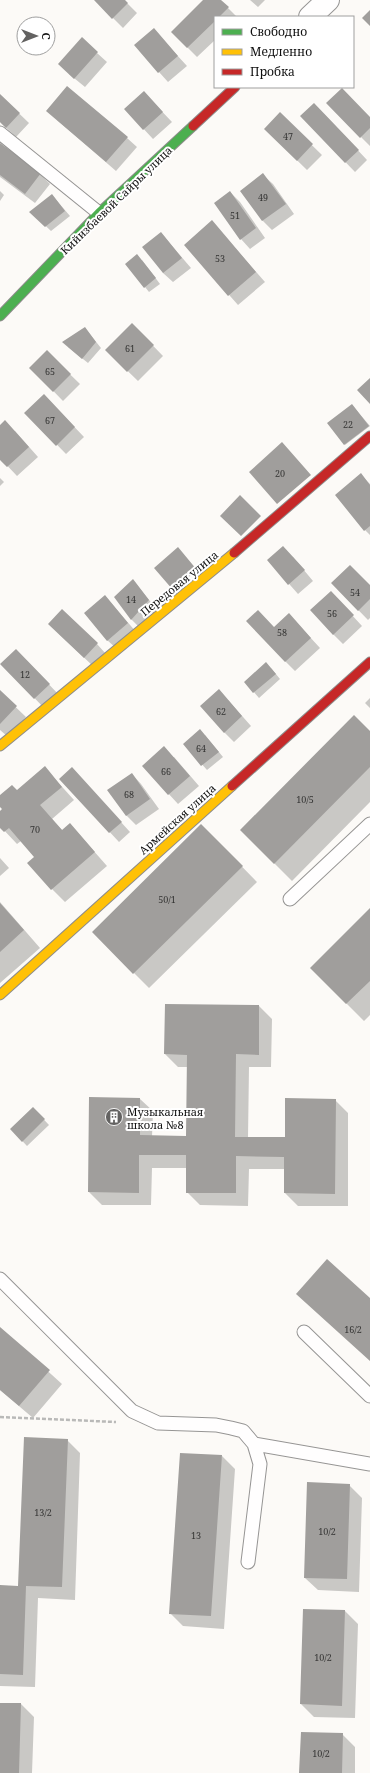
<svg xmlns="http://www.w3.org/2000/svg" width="370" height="1773" font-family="'Noto Serif',serif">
<rect width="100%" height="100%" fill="#fcfaf7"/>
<path fill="#0003" d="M95 0H124L137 13 123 28Z
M204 0H220L237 17H215V40L197 57 172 32Z
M250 0H265L258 7Z
M154 30 187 66 168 82 159 72Z
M97 53 107 62 85 87 69 74Z
M0 95 29 123 16 137 0 122Z
M153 102 172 122 153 139 125 109Z
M280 114 322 155 307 170 265 129Z
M324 114 367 160 355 172 301 116Z
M370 118V146L361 137Z
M57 120 127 138 137 147 116 171Z
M0 144 40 174 50 184 35 203 0 177Z
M263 175 273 184 294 214 272 230 263 221 241 191Z
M0 191 4 195 0 201Z
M230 192 240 202 265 238 250 249 241 239Z
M52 195 70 216 51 231 31 212Z
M212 222 265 282 238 305 185 245Z
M161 233 191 268 173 282 163 273Z
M142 260 160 284 149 292 145 287Z
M132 324 163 356 138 381 106 350Z
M85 328 101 348 88 363 68 347Z
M47 352 80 384 63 401 31 368Z
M44 395 84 437 66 454 26 413Z
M352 405 370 426 345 445Z
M0 426 15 431 38 457 17 476 0 458Z
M361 475 370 484V535L365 530Z
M0 478 4 482 0 486Z
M293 557 313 581 298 594 268 560Z
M133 580 158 611 141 629 131 619Z
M332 583 370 587V618L368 620Z
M105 596 137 633 117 649 107 640Z
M340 602 362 626 343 644 333 634Z
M298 624 320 648 295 671 285 661Z
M59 634 97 644 106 654 94 667Z
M26 660 59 695 44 708 2 664Z
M271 668 280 679 259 698 245 682Z
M0 692 26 717 7 736 0 730Z
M370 698V708L365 703Z
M228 700 251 726 234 742 224 732Z
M370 732V802L292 881 241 830Z
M205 735 223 757 207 770 184 744Z
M174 757 199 786 178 804 143 766Z
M45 768 74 800 52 819 63 831 70 824 107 866 65 902 52 889 35 857 21 841 17 844 0 826V812L3 810 0 806V796L17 791Z
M132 774 141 784 159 809 136 825 126 815Z
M81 778 130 832 119 842 60 779Z
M216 840 257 882 149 988 93 932Z
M0 858 9 868 0 876Z
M0 902 40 948 0 983Z
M370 909V1015L364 1021 311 968Z
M166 1005 259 1006 272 1019 271 1067H249L248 1138H286L335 1100 348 1113V1206H298L285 1193V1169H249L248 1206 200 1205 187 1192V1168H152L151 1205H102L89 1192 140 1099 153 1111 152 1137H187L188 1067H178L165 1054Z
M33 1108 49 1125 27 1146 11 1129Z
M0 1328 62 1384 33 1418 0 1390Z
M67 1440 80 1453 75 1600 38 1598 35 1687 0 1686V1586L19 1587Z
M222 1456 235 1469 224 1629 183 1626 170 1613Z
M349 1485 362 1498 359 1592 318 1590 305 1578Z
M304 1610 345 1611 358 1624 355 1718 314 1717 301 1704Z
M0 1704H21L34 1717 32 1773H0Z
M342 1734 355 1747V1773H300Z"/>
<path fill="#a09e9c" d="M94 0H125L128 3 112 19Z
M203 0H221L229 7 219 17H215V21L187 48 171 32Z
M370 10V26L362 18Z
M154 28 178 56 158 73 134 45Z
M82 37 98 52 74 79 58 64Z
M67 86 128 137 106 162 46 111Z
M342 88 370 117V128L360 138 326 103Z
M144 91 163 112 143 130 124 109Z
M0 94 20 113 6 128 0 122Z
M314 103 359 150 345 163 300 116Z
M280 112 313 144 297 161 264 129Z
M0 143 41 173 25 194 0 175Z
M263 173 286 204 262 221 240 191Z
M230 191 256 228 240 240 214 203Z
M52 194 65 211 45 227 29 212Z
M212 220 256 272 228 296 184 245Z
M161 232 182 258 163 273 142 247Z
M137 254 156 278 144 288 125 264Z
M132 323 154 345 127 372 105 350Z
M85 327 96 342 82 359 62 342Z
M47 350 71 374 53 392 29 368Z
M370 378V404L357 390Z
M44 394 75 427 56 446 24 413Z
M352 404 369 426 344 445 327 423Z
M5 420 29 447 7 467 0 460V425Z
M282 442 311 475 277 504 249 472Z
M361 473 370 485V526L364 531 335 495Z
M240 495 261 516 241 536 220 516Z
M283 546 305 570 288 585 267 560Z
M178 547 197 570 173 590 154 568Z
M350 565 370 585V599L358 611 331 583Z
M133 579 149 600 131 620 114 597Z
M331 591 354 615 333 635 310 610Z
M105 595 128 623 107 641 84 613Z
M62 609 98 643 84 658 48 624Z
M258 610 274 627 289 613 311 638 285 662 246 621Z
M16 649 50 684 34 699 0 664Z
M266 662 276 674 253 693 244 682Z
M219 689 242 716 224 733 200 706Z
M0 690 17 706 0 724Z
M354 715 370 731V767L274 864 240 830Z
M200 729 219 752 201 766 183 744Z
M164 746 190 776 168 795 142 766Z
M45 766 62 787 40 805 62 830 70 823 95 852 51 890 27 863 34 857 9 828 4 832 0 828V811L2 809 0 807V795L12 785 17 790Z
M72 767 122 822 109 833 59 779Z
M132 773 150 799 126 816 107 790Z
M201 824 243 866 133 974 92 932Z
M0 903 24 930 0 952Z
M370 908V981L346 1004 310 968Z
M165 1004 259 1005V1055L236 1054 235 1137H285V1098L336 1099 335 1194 284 1193V1157L236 1156V1193H186V1155H139V1193L88 1192 89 1097 140 1098V1135L186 1136 187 1055 164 1054Z
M33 1107 45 1119 22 1142 10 1129Z
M327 1259 370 1298V1361L296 1294Z
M0 1327 50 1370 19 1406 0 1390Z
M24 1437 68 1439 62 1587 26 1586 23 1675 0 1674V1585L18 1586Z
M180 1453 222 1455 211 1616 169 1614Z
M307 1482 350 1484 347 1579 304 1578Z
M303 1609 345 1610 342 1706 300 1704Z
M0 1703H21L19 1773H0Z
M301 1732 343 1733 342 1773H299Z"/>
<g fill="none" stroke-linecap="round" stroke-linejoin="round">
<g stroke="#969594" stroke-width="15">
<path id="lane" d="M0 133 99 213
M290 899 370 824
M0 1279 132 1411 158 1423 216 1425 231 1428 243 1431 254 1444 260 1464 248 1562
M304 1332 370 1396
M254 1444 370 1464"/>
</g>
<g stroke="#969594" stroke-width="24">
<path id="street" d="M310 17 328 0"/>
</g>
<g stroke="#8d8c8b" stroke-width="11">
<path id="fast" d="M0 316 99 213 193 126"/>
</g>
<g stroke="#8d8c8b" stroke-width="11">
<path id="slow" d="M0 746 234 553
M0 995 232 786"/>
</g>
<g stroke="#8d8c8b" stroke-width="11">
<path id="jam" d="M193 126 235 87
M234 553 370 436
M232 786 370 662"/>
</g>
<path stroke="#b9b9b8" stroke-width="2.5" stroke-dasharray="4 2" stroke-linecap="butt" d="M0 1417 116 1422"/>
<use href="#lane" stroke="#fffefe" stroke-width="13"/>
<use href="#street" stroke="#fffefe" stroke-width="22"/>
<use href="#fast" stroke="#4caf50" stroke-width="9"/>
<use href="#slow" stroke="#ffc107" stroke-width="9"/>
<use href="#jam" stroke="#c62828" stroke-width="9"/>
</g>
<defs>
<g id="building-disc" transform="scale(0.9)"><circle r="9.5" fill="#636261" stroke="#fff"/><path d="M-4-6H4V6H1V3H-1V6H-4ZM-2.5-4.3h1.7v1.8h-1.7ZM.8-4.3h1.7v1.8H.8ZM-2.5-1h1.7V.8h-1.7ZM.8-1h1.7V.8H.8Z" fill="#fff"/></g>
</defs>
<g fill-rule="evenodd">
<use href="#building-disc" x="114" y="1117"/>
</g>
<g text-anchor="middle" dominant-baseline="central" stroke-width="4" stroke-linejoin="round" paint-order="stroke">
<g font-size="9" fill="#343433">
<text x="288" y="136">47</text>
<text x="263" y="197">49</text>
<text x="235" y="215">51</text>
<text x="220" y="258">53</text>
<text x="130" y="348">61</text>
<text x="50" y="371">65</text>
<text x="50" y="420">67</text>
<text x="348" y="424">22</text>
<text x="280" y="473">20</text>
<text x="355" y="592">54</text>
<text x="131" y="599">14</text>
<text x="332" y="613">56</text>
<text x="282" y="632">58</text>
<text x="25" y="674">12</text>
<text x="221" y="711">62</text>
<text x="201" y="748">64</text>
<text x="166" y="771">66</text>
<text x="129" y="794">68</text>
<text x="305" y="799">10/5</text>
<text x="35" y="829">70</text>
<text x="167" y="899">50/1</text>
<text x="353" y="1329">16/2</text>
<text x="43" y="1512">13/2</text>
<text x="327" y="1531">10/2</text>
<text x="196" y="1535">13</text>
<text x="323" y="1657">10/2</text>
<text x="321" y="1753">10/2</text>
</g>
<g font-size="11" fill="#101010" stroke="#fff">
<text transform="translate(116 200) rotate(-44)">Кийизбаевой Сайры улица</text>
<text transform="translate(179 583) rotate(-39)">Передовая улица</text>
<text transform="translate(177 819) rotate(-42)">Армейская улица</text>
</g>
<g font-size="11" fill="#101010" stroke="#fff" text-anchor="start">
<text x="127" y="1111">Музыкальная<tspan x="127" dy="13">школа №8</tspan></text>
</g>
</g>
<rect x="214" y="16" width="140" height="72" fill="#ffffff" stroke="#9f9f9f"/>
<rect x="222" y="29" width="20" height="6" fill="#4caf50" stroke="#9f9f9f"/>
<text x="250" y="36" font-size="12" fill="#101010">Свободно</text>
<rect x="222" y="49" width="20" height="6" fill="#ffc107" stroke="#9f9f9f"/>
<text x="250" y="56" font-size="12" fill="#101010">Медленно</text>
<rect x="222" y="69" width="20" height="6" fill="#c62828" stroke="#9f9f9f"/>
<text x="250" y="76" font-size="12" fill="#101010">Пробка</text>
<g transform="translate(36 36) rotate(90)"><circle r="19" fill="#ffffff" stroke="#9f9f9f"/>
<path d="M0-3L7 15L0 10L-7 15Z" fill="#636261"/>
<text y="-6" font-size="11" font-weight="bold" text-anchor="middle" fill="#101010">С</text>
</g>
</svg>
